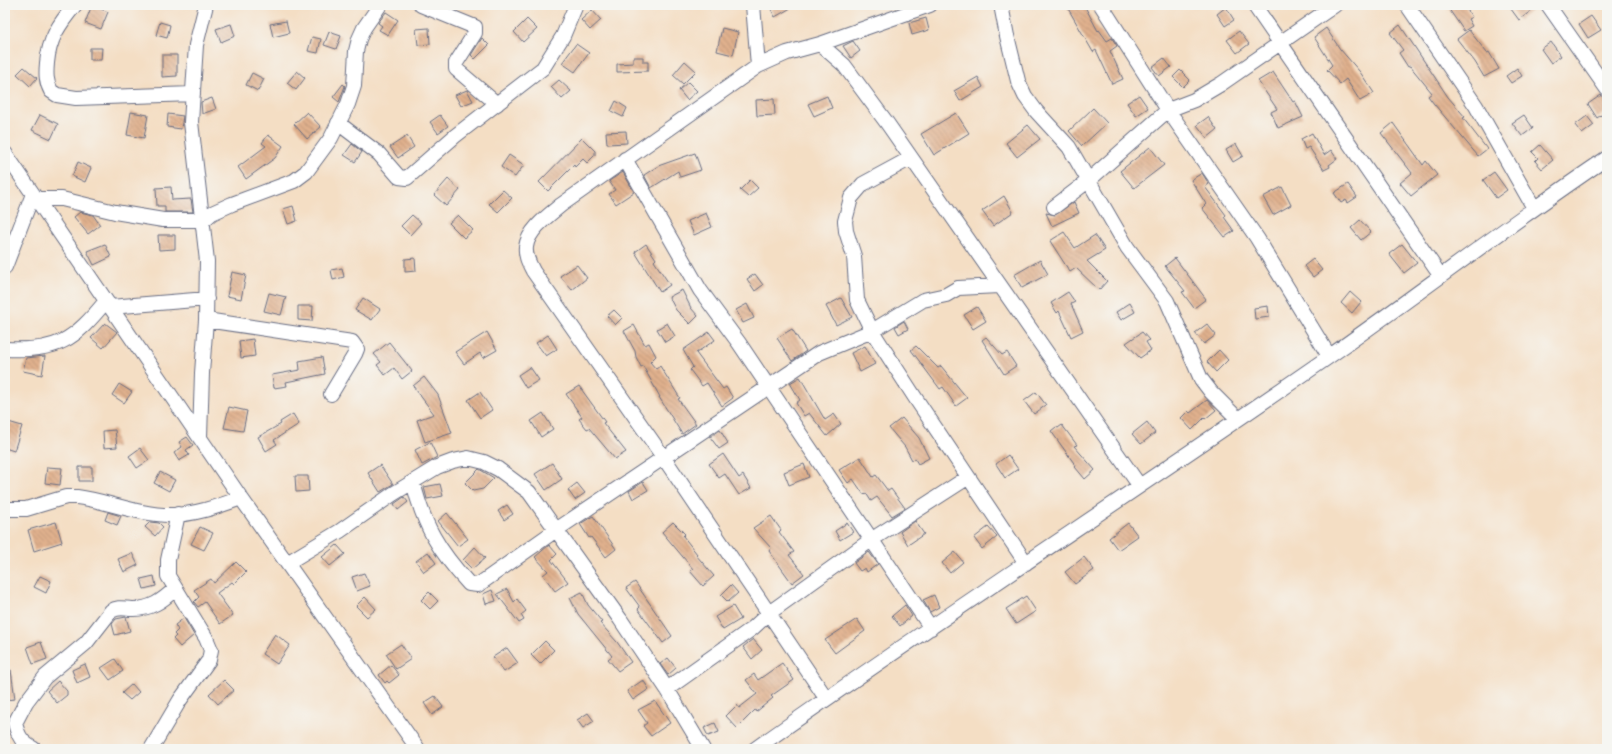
<svg xmlns="http://www.w3.org/2000/svg" width="1612" height="754" font-family="'Patrick Hand',sans-serif">
<defs>
<pattern id="building-back-hatch" width="6" height="6" patternUnits="userSpaceOnUse"><rect width="6" height="6" fill="#e0b08d"/><path d="M-1 5l2 2M0 0l6 6M5-1l2 2" fill="none" stroke="#b59076"/></pattern>
</defs>
<rect width="100%" height="100%" fill="#f6f6f2"/>
<filter id="ink" filterUnits="userSpaceOnUse"><feTurbulence type="fractalNoise" baseFrequency=".025" numOctaves="2"/><feDisplacementMap in="SourceGraphic" scale="8" xChannelSelector="R" yChannelSelector="G"/><feConvolveMatrix kernelMatrix="1 2 1 2 8 2 1 2 1" color-interpolation-filters="sRGB"/></filter>
<filter id="wash" filterUnits="userSpaceOnUse"><feTurbulence type="fractalNoise" baseFrequency=".012" numOctaves="4" result="noise"/><feDisplacementMap in="SourceGraphic" scale="16" xChannelSelector="R" yChannelSelector="G"/><feGaussianBlur stdDeviation="0.9" result="paint"/><feColorMatrix in="noise" values="0 0 0 0 0 0 0 0 0 0 0 0 0 0 0 0 0 1.4 0 .05"/><feComposite in="paint" operator="in"/></filter>
<g filter="url(#wash)">
<rect width="100%" height="100%" fill="#f4dec4"/>
<g id="blocks">
<path fill="url(#building-back-hatch)" d="M92 5 108 12 101 29 85 23Z
M769 5H796L775 17Z
M1066 5H1084L1098 31 1099 30 1107 41 1112 38 1117 46 1110 51 1123 79 1112 84 1096 50 1093 52Z
M1446 5H1464L1472 17 1468 19 1472 26 1464 31Z
M1508 5H1527L1531 11 1519 20Z
M1226 7 1234 20 1225 26 1217 14Z
M592 10 601 20 590 30 581 20Z
M386 12 398 20 388 35 379 30 382 26 378 23Z
M1591 16 1601 30 1588 38 1579 24Z
M926 18 929 30 912 35 909 23Z
M527 19 537 29 523 42 514 32Z
M286 21 289 33 273 37 270 24Z
M160 22 170 25 167 38 156 35Z
M231 24 235 36 221 42 216 29Z
M1400 25 1448 97 1465 117 1463 118 1487 149 1478 156 1434 104 1428 96 1432 93 1410 66 1408 67 1399 53 1403 50 1390 33Z
M429 28 430 44 418 45 416 29Z
M722 28 738 32 733 55 717 51Z
M1326 28 1340 49 1360 72 1374 93 1360 101 1346 79 1340 84 1327 70 1332 65 1314 37Z
M1469 30 1487 53 1489 52 1499 69 1484 77 1475 62 1457 39Z
M1239 31 1249 44 1237 53 1227 40Z
M329 32 341 36 336 49 324 45Z
M312 37 321 39 318 53 308 51Z
M482 38 489 45 475 59 471 55Z
M853 41 860 51 851 58 843 46Z
M1551 42 1561 56 1551 63 1541 49Z
M576 44 589 53 575 72 562 63Z
M90 48H102L101 60H90Z
M162 55H177V76L162 77Z
M633 57H643V62H648V71L617 72V64L633 63Z
M1164 58 1171 67 1159 76 1152 67Z
M685 61 696 71 683 84 673 75Z
M24 67 37 78 30 86 17 74Z
M1517 68 1522 76 1511 83 1506 76Z
M1180 70 1190 80 1183 87 1173 77Z
M297 71 305 78 296 90 287 83Z
M1273 72 1293 102 1295 101 1303 117 1278 128 1271 112 1277 109 1258 81Z
M252 73 264 79 258 91 246 85Z
M978 77 983 87 960 101 954 91Z
M559 80 571 91 562 99 551 87Z
M688 82 697 91 687 100 679 90Z
M343 84 345 86 339 102 333 97Z
M467 90 473 101 461 106 455 95Z
M1139 95 1148 108 1136 116 1127 103Z
M1601 95 1607 103V111L1597 118 1588 104Z
M827 96 832 108 814 116 808 104Z
M212 98 216 109 202 114 201 102Z
M774 99 775 115 757 116 756 100Z
M616 101 627 108 623 117 611 111Z
M1093 108 1107 123 1082 146 1069 131Z
M131 112 148 115 144 138 127 135Z
M307 112 321 127 307 139 294 124Z
M956 113 969 133 934 155 921 134Z
M168 114 183 116 181 129 167 127Z
M40 115 58 124 51 139 32 130Z
M440 115 448 126 438 133 430 122Z
M1524 115 1533 128 1522 136 1512 123Z
M1587 116 1594 125 1582 134 1575 125Z
M1208 117 1217 130 1207 138 1197 125Z
M1393 123 1423 165 1426 161 1437 175 1411 196 1400 183 1412 173 1381 133Z
M1028 125 1040 139 1017 157 1006 143Z
M626 131 627 143 607 144 606 132Z
M1312 133 1324 155 1331 150 1337 159 1329 165 1330 167 1324 170 1309 147 1305 149 1301 139Z
M268 135 283 146 275 158 246 179 238 167 266 146 262 143Z
M407 136 414 147 398 158 390 147Z
M582 138 595 151V155L587 163 583 159 575 167 574 165 548 191 539 182Z
M352 144 362 152 355 162 344 155Z
M1236 144 1243 156 1233 162 1226 150Z
M1540 145 1553 160 1542 169 1535 161 1538 158 1532 152Z
M1150 147 1164 165 1134 188 1120 171Z
M695 153 701 170 680 177 678 171 651 188 644 175 658 166Z
M509 155 524 165 515 177 501 167Z
M78 162 91 168 85 182 72 176Z
M623 172 634 192 616 204 609 194 615 190 609 181Z
M1494 172 1507 190 1496 198 1483 180Z
M1202 173 1209 184 1205 187 1226 215 1224 217 1234 231 1225 237 1202 208 1206 204 1191 180Z
M448 179 460 190 446 206 434 195Z
M750 180 758 188 748 197 740 190Z
M1348 184 1357 197 1348 203 1346 200 1341 203 1334 193Z
M171 187 172 200 191 199 193 212H165V206H157L156 188Z
M1282 187 1291 205 1273 215 1263 197Z
M503 190 512 198 498 212 489 204Z
M1004 196 1013 212 993 226 982 211Z
M1074 202 1079 213 1052 226 1046 213 1055 215Z
M293 206 297 221 288 224 283 209Z
M80 212 93 215 100 225 88 234 74 217Z
M706 213 712 227 694 235 688 221Z
M412 215 421 223 410 235 401 226Z
M458 215 473 230 464 238 449 223Z
M1360 220 1371 232 1361 240 1351 228Z
M1064 232 1075 248 1095 235 1105 250 1087 261 1107 281 1099 290 1076 268 1070 272 1050 241Z
M158 235H175V249L159 250Z
M105 244 111 257 94 265 87 251Z
M646 244 656 259 654 261 670 285 660 292 635 252Z
M1402 244 1417 263 1404 273 1389 254Z
M415 258 416 271 405 272V259Z
M1175 258 1206 299 1194 308 1182 292 1185 291 1165 266Z
M1313 259 1322 270 1313 277 1304 266Z
M1040 260 1048 274 1022 288 1014 275Z
M577 265 587 278 572 290 560 276Z
M342 268 344 277 333 280 331 270Z
M232 272 246 275 241 299 227 296Z
M755 274 763 285 755 291 747 279Z
M682 290 691 308 698 316 690 324 676 310 669 297Z
M1068 292 1075 302 1071 304 1083 331 1071 337 1059 311 1057 313 1051 303Z
M1350 292 1361 302 1352 313 1341 303Z
M269 293 286 297 281 315 264 311Z
M363 298 380 309 372 320 355 310Z
M841 298 852 317 836 325 826 306Z
M1130 303 1135 312 1121 320 1116 312Z
M747 304 754 318 743 323 736 310Z
M298 306H313L312 321 298 320Z
M1268 306 1269 317 1255 319 1254 308Z
M977 307 986 321 973 329 964 315Z
M614 310 622 318 615 325 607 316Z
M904 321 908 329 899 334 895 327Z
M105 323 117 332 103 348 91 338Z
M667 323 675 336 665 342 657 329Z
M1207 324 1216 335 1204 344 1195 333Z
M634 325 645 345 649 343 656 356 650 362 656 369 660 366 680 398 678 399 696 424 682 434 659 397H660L643 366 641 367 636 357 635 351 624 331Z
M792 329 806 351 792 361 777 338Z
M487 332 497 350 483 358 480 353 464 364 455 352Z
M709 332 715 340 696 353 723 389 726 387 733 398 722 406 707 383 702 386 690 370 693 367 683 350Z
M1142 332 1149 340 1146 342 1151 350 1140 358 1126 343Z
M548 335 557 349 546 356 536 343Z
M986 337 1002 355 1007 352 1016 366 1004 374 982 340Z
M253 339 255 356 241 358 239 341Z
M389 342 412 371 402 379 394 368 385 375 377 365 381 362 374 354Z
M865 346 875 364 860 372 851 353Z
M916 346 938 368 941 366 967 398 956 406 943 387 940 389 911 350Z
M1219 350 1228 360 1216 372 1207 362Z
M45 356 42 375 23 371 26 358Z
M322 357 325 374 286 382 287 386 274 388 272 375 300 370 299 361Z
M530 367 539 380 526 388 518 375Z
M424 377 438 395 452 433 425 442 417 420 434 414 413 386Z
M800 377 825 420 834 414 841 424 827 436 809 413 804 416 796 403 800 400 790 383Z
M119 384 132 392 124 403 112 395Z
M579 386 605 422 603 423 626 452 615 459 589 428 587 429 579 419 582 417 566 394Z
M480 392 492 410 480 418 468 400Z
M1036 392 1046 405 1034 414 1024 401Z
M1207 400 1216 410 1205 419 1204 418 1192 430 1181 418 1188 411 1190 413Z
M229 407 247 411 243 431 224 428Z
M543 413 553 429 541 437 531 421Z
M293 414 299 424 274 440 277 444 266 451 258 437 281 424 280 422Z
M902 418 919 438 929 458 918 464 915 459 912 460 905 447 889 428Z
M5 421 22 426 14 451 5 448Z
M1147 422 1155 433 1141 444 1132 434Z
M1062 425 1077 445 1074 446 1095 470 1085 479 1075 467 1076 466 1051 431 1056 427 1058 428Z
M115 430 117 447 104 448 103 431Z
M720 430 728 443 719 449 710 437Z
M187 437 193 445 186 450 189 455 179 461 174 453 182 447 179 442Z
M430 442 437 457 422 465 415 450Z
M140 448 149 460 137 468 129 456Z
M723 454 739 478 743 475 751 488 739 495 725 474 719 478 709 464Z
M1008 455 1018 469 1005 478 996 464Z
M860 457 873 477 876 475 888 491 891 489 905 508 892 516 877 497 871 501 866 493 864 495 853 479 848 483 839 470Z
M552 463 562 479 546 490 535 474Z
M804 464 809 477 789 485 784 472Z
M380 465 393 484 380 492 368 473Z
M47 467 62 468 60 485 45 483Z
M79 467H92V481H79Z
M479 469 494 478 483 489 473 491 465 483Z
M160 472 175 480 169 491 154 483Z
M295 476H308L309 491 296 492Z
M643 482 648 490 633 499 629 491Z
M577 483 585 493 575 500 568 490Z
M440 484 443 496 427 499 424 487Z
M404 497 408 502 398 510 394 504Z
M507 505 513 514 504 520 498 511Z
M108 512 121 516 117 525 105 520Z
M447 513 468 539 458 546 438 521Z
M593 516 616 549 606 557 591 537 589 538 580 524Z
M771 516 781 530 779 532 794 552 789 555 804 574 792 583 769 551 771 548 753 528Z
M915 521 924 534 908 545 900 532Z
M56 522 62 542 34 551 28 530Z
M150 522 159 523 163 527 155 536 145 527Z
M673 522 685 534 683 536 697 554 696 555 714 576 703 586 690 571 693 569 662 532Z
M847 523 853 532 840 540 835 531Z
M1128 523 1138 536 1118 550 1109 538Z
M200 527 213 533 204 550 191 544Z
M988 527 997 537 982 549 974 538Z
M337 545 345 554 330 566 322 557Z
M549 545 557 554 551 560 568 582 555 591 543 575 548 571 535 557Z
M475 547 485 558 472 569 463 560Z
M428 552 436 563 424 572 416 561Z
M869 552 878 564 867 572 865 568 860 571 854 563Z
M955 552 963 562 950 573 942 563Z
M132 553 138 565 124 572 118 559Z
M1084 557 1094 570 1075 584 1065 572Z
M236 562 246 572 234 584 232 582 217 593 233 615 220 624 205 602 198 607 194 602 199 597 194 590 211 579 214 583Z
M364 573 370 586 357 591 352 577Z
M40 576 51 581 46 593 34 587Z
M154 576 156 586 144 589 141 579Z
M635 582 672 636 663 643 638 609 640 607 626 588Z
M731 585 738 593 728 602 721 595Z
M507 589 514 602 517 599 526 611 521 615 524 620 519 623 497 594Z
M492 590 496 601 486 604 483 594Z
M429 592 438 601 430 609 421 600Z
M582 592 588 605 602 622 600 623 617 642 631 662 618 671 608 659 612 656 578 614 570 598Z
M934 595 939 607 930 612 923 600Z
M1026 596 1036 611 1016 624 1006 609Z
M365 597 376 609 367 617 356 606Z
M905 605 912 616 900 626 892 616Z
M733 606 741 619 723 630 715 617Z
M126 617 130 631 115 635 112 624 116 619Z
M184 618 194 635 180 647 173 639 176 636 174 634 178 630 175 625Z
M857 619 865 631 835 653 825 640Z
M275 634 290 645 277 664 262 654Z
M753 639 762 650 752 659 743 647Z
M545 641 554 650 540 664 531 655Z
M41 642 47 659 33 664 27 647Z
M401 644 411 659 396 669 386 654Z
M507 648 518 663 504 672 493 657Z
M668 658 676 668 668 675 660 664Z
M115 659 123 671 110 680 101 668Z
M782 663 794 680 771 696 773 698 756 712 755 710 737 728 726 716 737 705 739 708 757 694 746 680 754 674 758 680Z
M85 664 90 677 77 683 72 670Z
M391 665 399 675 389 683 387 681 385 683 379 675Z
M11 670 15 699 5 700V671Z
M224 680 234 690 218 704 209 694Z
M643 680 649 689 633 700 627 691Z
M58 681 67 691V695L57 703 47 691Z
M132 684 139 692 130 700 122 693Z
M435 696 443 707 432 715 424 703Z
M655 701 670 723 651 736 643 726 647 723 638 710Z
M588 713 594 721 583 728 577 720Z
M715 723 719 732 708 736 704 728Z"/>
</g>
</g>
<g filter="url(#ink)">
<use href="#blocks" fill-opacity="0" stroke="#676c82" stroke-width="1"/>
<g fill="none" stroke-linecap="round" stroke-linejoin="round">
<g stroke="#676c82" stroke-width="16">
<path id="minor" d="M75 5C59 24 49 39 47 63 46 74 46 82 51 91L57 95 76 98 193 94
M421 5 475 27V33L456 63V69L497 104
M753 5 758 66
M1001 5 1007 36 1018 81 1025 96 1036 111 1069 147 1127 247 1167 301 1201 379 1211 392 1238 419
M1101 5 1168 110 1257 238 1329 356
M1254 5 1440 275
M1407 5 1476 106 1534 208
M1548 5 1607 89
M820 44 844 65 887 123 1139 485
M338 123 379 154 399 177 407 178 455 136 543 68 563 36 576 5
M5 153 241 498 418 749
M911 158 863 184 851 198 845 221 846 231 854 256 857 300 872 331 916 399 1026 563
M625 159 700 290 739 343 931 628
M37 199H62L115 212 163 220H204L212 213 232 204 294 181 306 172 331 138 348 104 354 86 356 51 359 39 364 28 380 5
M1054 207 1088 181 1168 110 1194 100 1221 84 1335 5
M5 267 33 194
M110 307 207 299
M206 320 352 342 357 349 355 354 331 394
M5 349C58 352 74 340 106 301
M200 437 202 373 206 320 207 261 191 122 196 45 206 5
M413 482C424 526 438 550 469 584L478 585 556 530 819 353 872 331 923 300 946 295 958 288 999 286
M5 509H26L66 497H77C108 501 138 515 170 515 195 515 219 506 241 498
M287 563 340 531 393 494 437 467 453 461 468 458 484 462 498 469 529 492 620 619 667 689 703 749
M667 689 753 628 769 613 871 540 967 478
M826 698 664 458 533 271C529 263 525 256 526 247 528 230 549 215 561 205L758 66 787 53 820 44 930 5
M34 749C22 743 18 736 15 723L26 702 45 677 86 643 111 611C119 606 124 609 133 609 151 609 162 601 175 589
M151 749 180 700 209 660 211 650 206 638 168 576V560L178 514
M755 749C943 616 1137 490 1327 358 1421 292 1512 222 1607 158"/>
</g>
<use href="#minor" stroke="#fff" stroke-width="14"/>
</g>
</g>
<rect width="1612" height="754" fill="none" stroke="#f6f6f2" stroke-width="20"/>
</svg>
